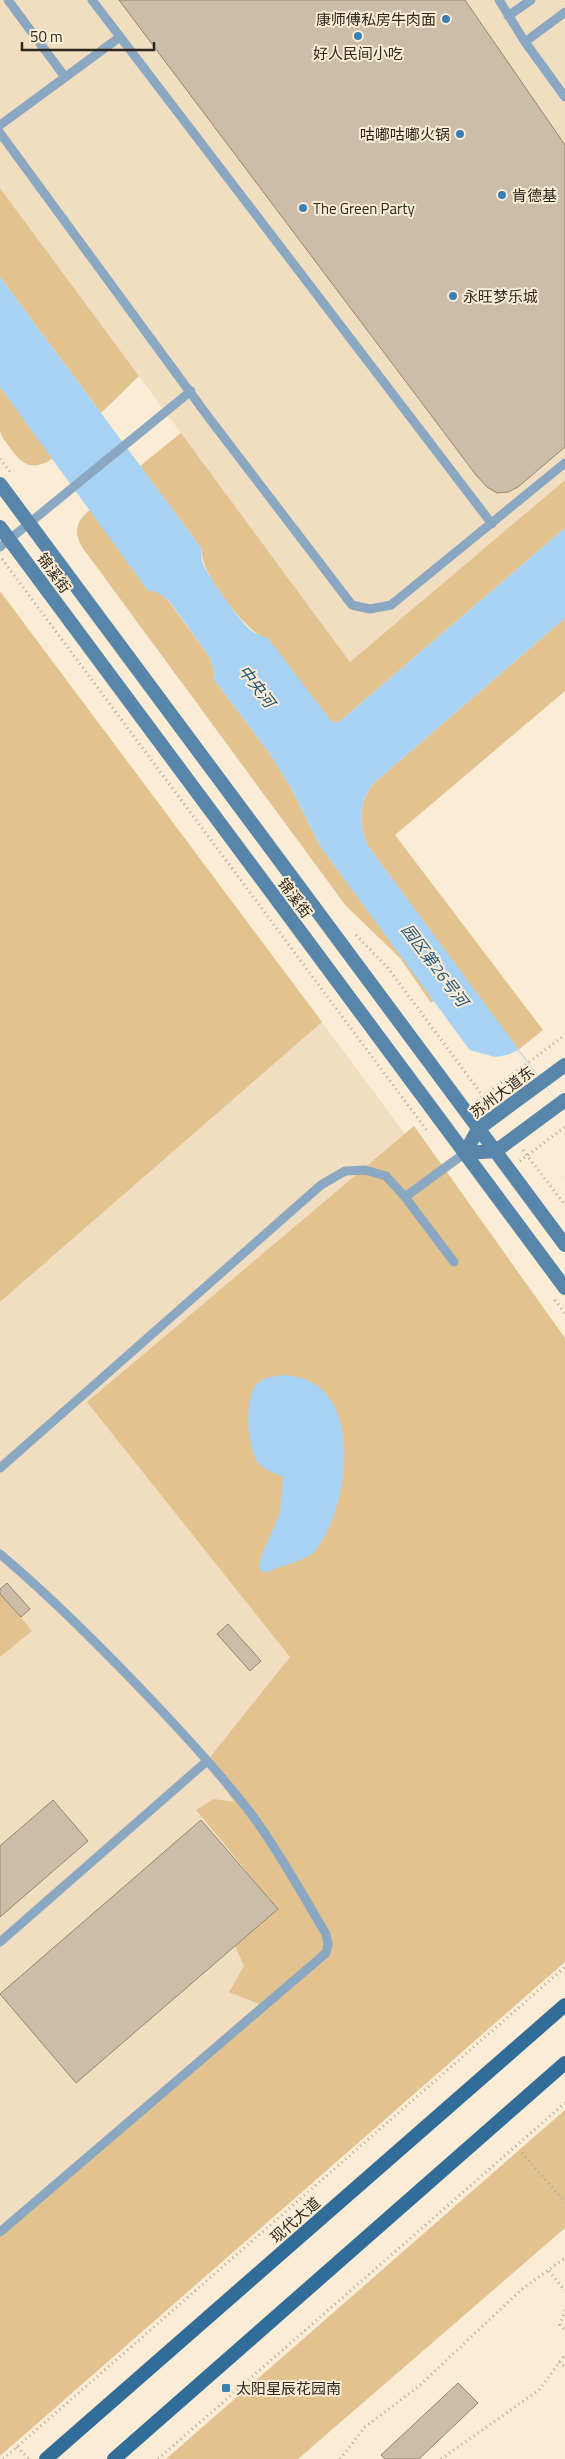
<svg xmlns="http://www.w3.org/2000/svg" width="565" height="2459" font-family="'Titillium Web','Noto Sans SC',sans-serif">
<rect width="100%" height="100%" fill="#fbecd5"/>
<path fill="#f1dec1" d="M0 0H565V480L350 662 0 188Z
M322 1022 565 1350V1859L0 2355V1302Z"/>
<path fill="#e2c28f" d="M0 188 139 376 101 413 0 277Z
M0 387 53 458C31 473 21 464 8 445 5 441 1 436 0 431 0 417 0 402 0 387Z
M181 433 350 662 565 480V528L339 722H332L260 636C242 624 198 571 202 549L140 466Z
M91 509 148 591C158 590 163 595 169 602L209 656 215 673 213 678 270 754 291 788 320 846 434 1000 431 1003 400 958 346 906 82 547C73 531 76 521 91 509Z
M0 591 322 1022 0 1302Z
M565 618V691L395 835 543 1030 518 1050 368 846C358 824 358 801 375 782Z
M414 1126 565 1338V1962L0 2456V2228L259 2004 229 1992 244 1966 235 1946 278 1909 196 1810 214 1799 234 1802 207 1761 290 1657 87 1402Z
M0 1592 32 1631 0 1657Z
M565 2110V2228L298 2459H166Z"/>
<path fill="#a8d2f4" d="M0 277 202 549C201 553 201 557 202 561 205 573 239 619 249 629 254 633 260 636 267 637L332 722H339L565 528V618L375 782C358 801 358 824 368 846L565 1112V1180L320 846 291 788 270 754 213 678 215 673 209 656 169 601C163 596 158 590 148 591L0 387Z
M283 1375C294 1376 303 1377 313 1383 363 1412 346 1516 313 1553 308 1559 273 1569 264 1573L259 1568 261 1557 280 1513 283 1477C275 1473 265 1470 259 1464 247 1450 243 1396 258 1383 265 1377 275 1376 283 1375Z"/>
<path fill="#fbecd5" d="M469 1050 495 1057 507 1055 518 1050 565 1112V1180Z"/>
<path fill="#cbbda7" stroke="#938570" d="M119 0H465L565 145V447L518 487 508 492 497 493 487 487 476 475Z
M7 1583 30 1609 21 1617 0 1594V1589Z
M228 1624 261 1661 250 1671 217 1634Z
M53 1800 88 1841 0 1917V1846Z
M201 1820 278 1909 76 2083 0 1994Z
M458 2383 478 2403 419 2459H385L381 2455Z"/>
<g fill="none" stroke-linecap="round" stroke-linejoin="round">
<path stroke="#b3a896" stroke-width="3" stroke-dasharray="1 4" stroke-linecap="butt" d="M0 459 10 472
M2 559 428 1132
M356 935 388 968 488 1103
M477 1101 565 1035
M523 1150 565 1205
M520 1161 565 1127
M555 1300 565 1313
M522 2153 565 2202
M549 2271 565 2291
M565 2310 560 2325 565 2331
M559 2362 565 2367
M17 2447 29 2459
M3 2459 565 1967
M158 2459 565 2103
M340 2459 365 2427 419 2386 522 2289 565 2258
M441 2459 539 2390 565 2355"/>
<path stroke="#8aa8c1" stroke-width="9" d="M8 0 65 77
M92 0 492 524
M499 0 525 42 565 97
M508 16 531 0
M525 42 565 12
M0 125 120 37
M0 133 209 418 352 605 370 609 391 605 565 463
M0 547 191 391
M405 1197 465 1153
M0 1468 321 1185 345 1171 365 1170 386 1176 405 1197 454 1262
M0 1554C57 1602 109 1655 160 1709 192 1743 224 1778 252 1815 280 1853 302 1894 326 1934L328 1944 326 1953 0 2232
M0 1942 207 1761"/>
<path stroke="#5886aa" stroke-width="14" d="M0 484 565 1245
M0 527 565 1288
M465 1153 478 1129 565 1065
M465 1153 496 1151 565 1100"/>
<path stroke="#316d98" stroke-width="14" d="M46 2459 565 2005
M114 2459 565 2063"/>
</g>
<g fill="#3881b5" stroke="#fbecd5" stroke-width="2">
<circle cx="446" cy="19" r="5"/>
<circle cx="358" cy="36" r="5"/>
<circle cx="460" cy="134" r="5"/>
<circle cx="502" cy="195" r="5"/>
<circle cx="303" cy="208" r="5"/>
<circle cx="453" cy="296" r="5"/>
<rect x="221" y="2383" width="10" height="10" rx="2.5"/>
</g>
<g text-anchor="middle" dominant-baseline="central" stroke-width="4" stroke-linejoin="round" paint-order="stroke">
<g font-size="15" fill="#2c271e" stroke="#fbecd5" text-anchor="start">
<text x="436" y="19" text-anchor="end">康师傅私房牛肉面</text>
<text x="358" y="53" text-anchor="middle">好人民间小吃</text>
<text x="450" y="134" text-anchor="end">咕嘟咕嘟火锅</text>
<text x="512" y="195">肯德基</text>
<text x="313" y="208">The Green Party</text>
<text x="463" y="296">永旺梦乐城</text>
<text x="236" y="2388">太阳星辰花园南</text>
</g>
<g font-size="15" fill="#2c271e" stroke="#fbecd5">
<text transform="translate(54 573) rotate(54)">锦溪街</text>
<text transform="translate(295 898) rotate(53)">锦溪街</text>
<text transform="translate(502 1092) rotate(-37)">苏州大道东</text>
<text transform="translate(295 2220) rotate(-41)">现代大道</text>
</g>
<g font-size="16" font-style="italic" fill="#21567c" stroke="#fbecd5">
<text transform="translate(257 686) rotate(53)">中央河</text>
<text transform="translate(435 965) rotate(53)">园区第26号河</text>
</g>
</g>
<path d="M22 42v8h132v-8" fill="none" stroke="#2c271e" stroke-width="2.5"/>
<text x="30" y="42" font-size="15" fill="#2c271e" stroke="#fbecd5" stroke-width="4" paint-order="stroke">50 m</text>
</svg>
